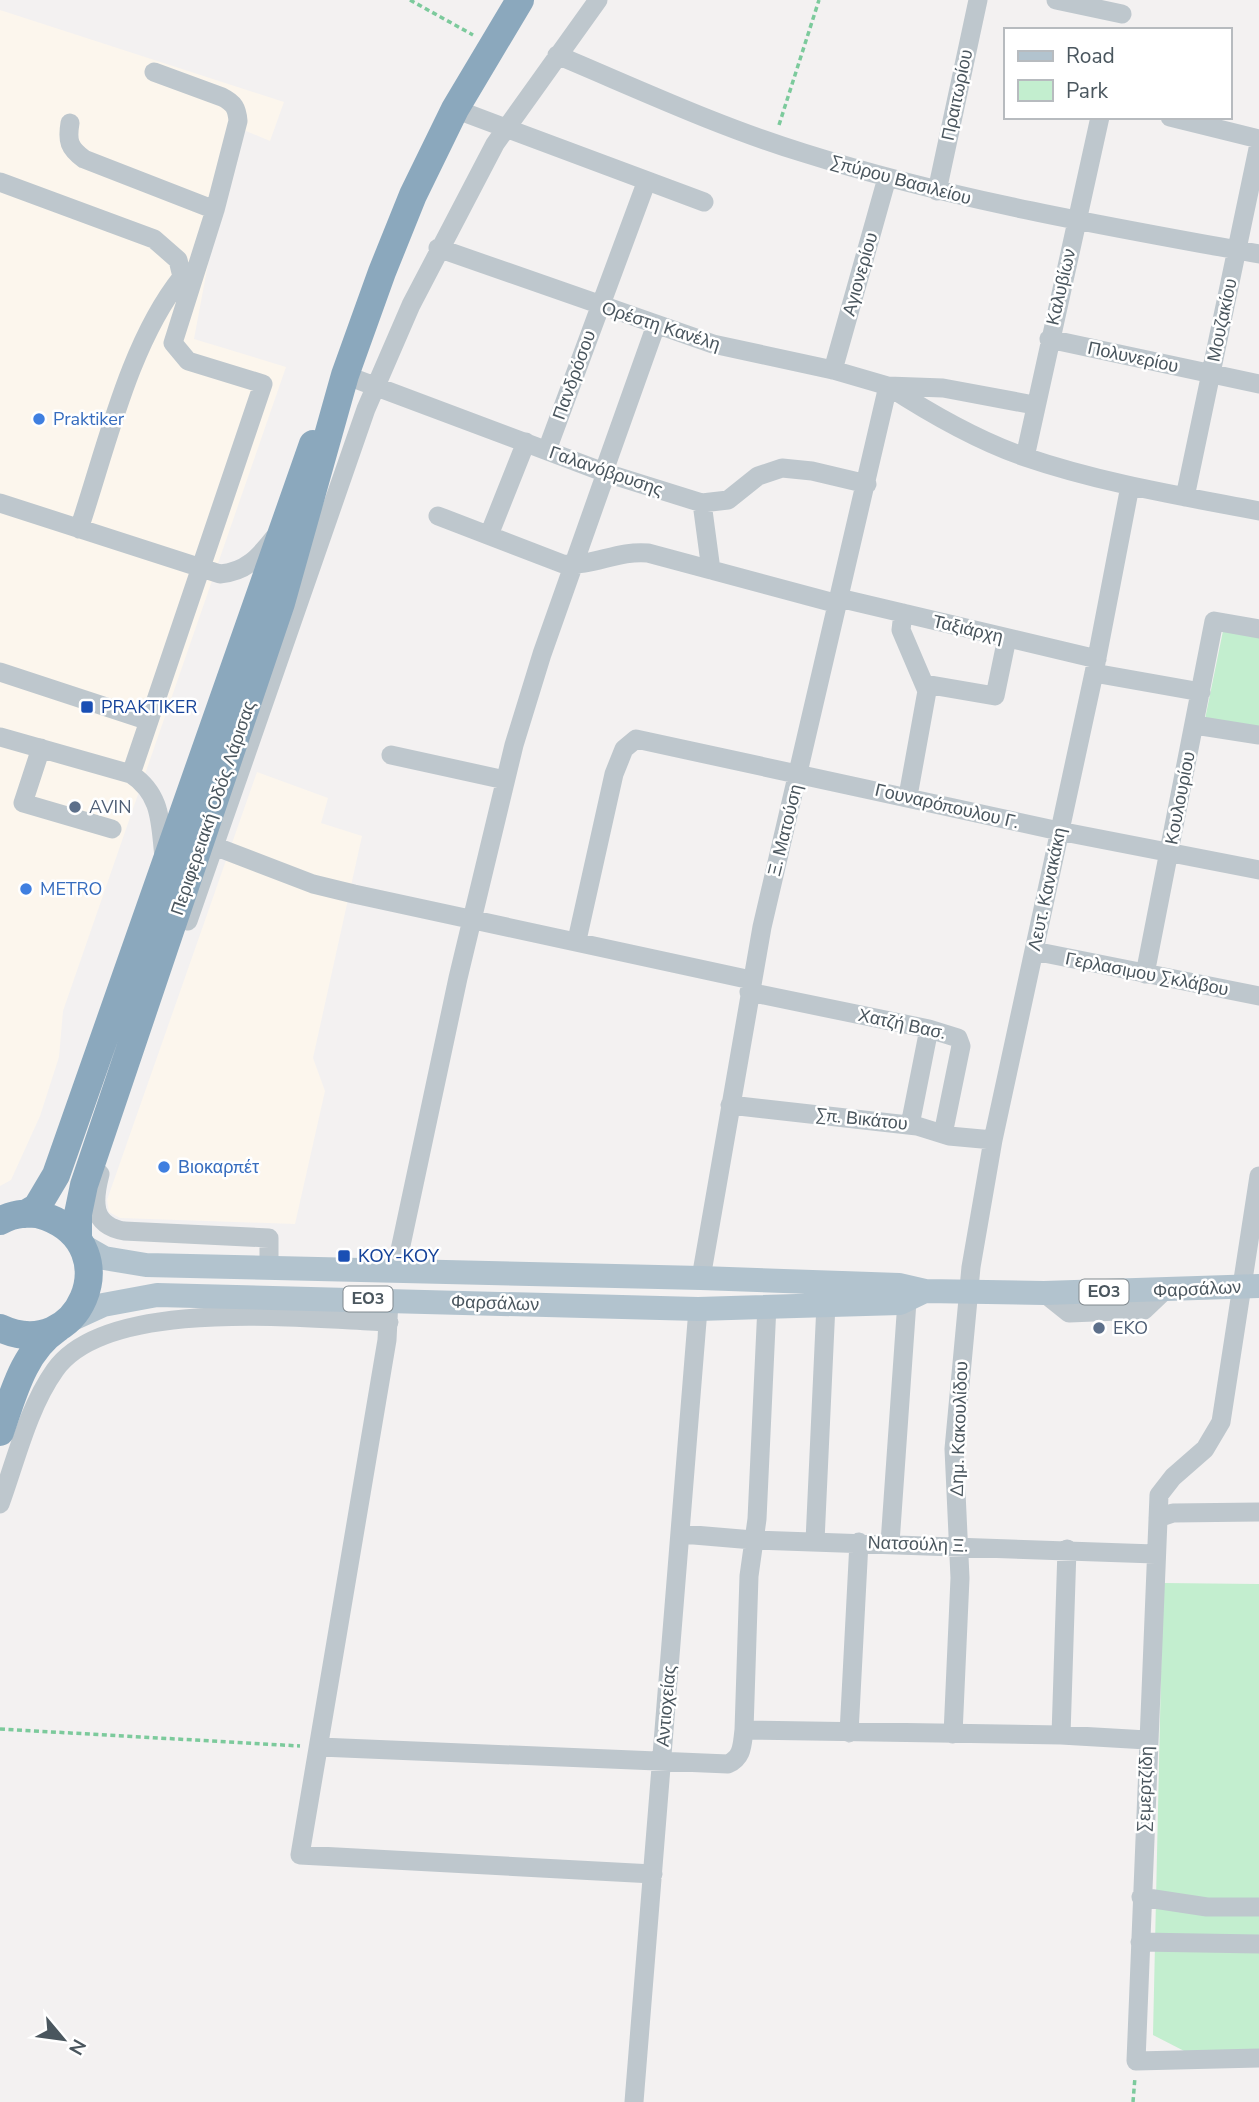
<svg xmlns="http://www.w3.org/2000/svg" width="1259" height="2102" font-family="'Nunito Sans',sans-serif">
<rect width="100%" height="100%" fill="#f3f1f1"/>
<path fill="#fcf6ed" d="M0 10 284 102 270 141 239 128 214 232 194 339 286 367 63 1011 59 1057 40 1116 11 1180 0 1186Z
M257 772 328 798 321 823 362 836 313 1058 325 1091 295 1224 120 1218 109 1212 107 1200Z"/>
<path fill="#c3eecf" d="M1224 626 1259 633V727L1205 719Z
M1163 1583 1259 1584V2055L1190 2054 1153 2035Z"/>
<g fill="none" stroke-linecap="round" stroke-linejoin="round">
<path stroke="#7cca9c" stroke-width="3.5" stroke-dasharray="5 3.5" stroke-linecap="butt" d="M410 0 473 35
M779 125 819 0
M0 1729 300 1746
M1133 2102 1135 2077"/>
<path stroke="#bec7cd" stroke-width="19" d="M1056 0 1122 14
M557 55C638 89 719 127 804 153 953 200 1106 226 1259 254
M154 72 222 97C234 103 237 108 238 121L215 210
M455 109 704 202
M1170 117 1259 139
M70 123C67 141 69 148 84 159L215 210 173 343 188 361 263 384 131 774
M0 182 154 239 178 260 185 289
M937 191 978 0
M438 248 713 344 833 370 888 386 943 388 1034 405
M1049 339 1259 384
M833 370 887 178
M345 375 606 473 702 503 728 500 758 476 782 468 812 471 867 484
M547 450 646 183
M1025 457 1100 117
M604 471 656 325
M1185 497 1259 144
M0 503 220 574C246 572 259 557 274 538
M702 503 711 570
M438 516 563 564C592 567 618 550 648 553L838 604
M79 529C106 449 129 343 182 277
M489 535 526 442
M839 598 1097 659
M903 613 901 630 927 691 908 796
M0 672 149 721
M1094 673 1201 692
M925 684 995 696 1007 638
M1195 725 1259 735
M0 737 131 774C162 795 160 822 164 857
M41 748 23 803 112 829
M391 755 505 780
M214 846 313 884 354 894 751 980
M188 921 366 409 411 305 495 144 598 0
M577 940 614 774 624 749 636 739 1059 831 1259 870
M1034 951 1259 996
M1145 974 1214 621 1259 629
M749 992 929 1029 958 1038 961 1046 943 1134
M730 1105 917 1126 949 1136 993 1140
M910 1125 929 1029
M100 1174C93 1201 91 1225 124 1231L269 1238V1268
M1259 1176 1221 1422 1205 1449 1173 1477 1159 1495 1136 2061 1259 2058
M400 1250 458 978 514 745 542 654 606 473
M701 1278 762 927 888 386C931 414 976 440 1025 457 1101 483 1181 496 1259 511
M1044 1293 1069 1313 1144 1310 1164 1291
M389 1299 387 1340 300 1855 653 1874
M0 1504C16 1460 28 1408 55 1370 107 1296 306 1319 389 1322
M1158 1518 1173 1513 1259 1512
M682 1534 753 1540 1155 1554
M815 1541 826 1304
M890 1543 907 1301
M744 1730 1061 1735 1147 1740
M849 1733 859 1542
M953 1734 960 1578 954 1449 971 1267 993 1140 1094 673 1130 486
M1061 1735 1067 1549
M320 1747 728 1764C743 1757 742 1745 744 1730L749 1576 757 1519 767 1305
M1141 1897 1207 1907H1259
M1140 1942 1259 1944
M634 2102 698 1309"/>
<path stroke="#b2c3ce" stroke-width="24" d="M83 1246 104 1258 146 1265 701 1278 899 1285 925 1291 1044 1293 1259 1286
M68 1321 103 1305 157 1295 698 1309 900 1303 925 1291"/>
<path stroke="#8ba8bd" stroke-width="28" d="M25 1214 37 1207 56 1175 313 444
M0 1221C14 1213 32 1211 47 1217 128 1248 79 1365 0 1328
M78 1238V1214L84 1185 281 603 345 375 382 272 413 195 455 109 520 0
M0 1432C13 1395 23 1352 57 1329"/>
</g>
<g fill="#3f7fe0" stroke="#fff" stroke-width="2.5">
<circle cx="39" cy="419" r="7"/>
<circle cx="26" cy="889" r="7"/>
<circle cx="164" cy="1167" r="7"/>
</g>
<g fill="#1a4fb4" stroke="#fff" stroke-width="2.5">
<rect x="80" y="700" width="14" height="14" rx="3.5"/>
<rect x="337" y="1249" width="14" height="14" rx="3.5"/>
</g>
<g fill="#5c6f8a" stroke="#fff" stroke-width="2.5">
<circle cx="75" cy="807" r="7"/>
<circle cx="1099" cy="1328" r="7"/>
</g>
<g text-anchor="middle" dominant-baseline="central" stroke-width="5" stroke-linejoin="round" paint-order="stroke">
<g fill="#fff" stroke="#80898e" stroke-width="2">
<rect x="1079.5" y="1279.5" width="49" height="25" rx="5"/>
<rect x="343.5" y="1286.5" width="49" height="25" rx="5"/>
</g>
<g font-size="16" font-weight="bold" fill="#4a565e">
<text x="1104" y="1292">ΕΟ3</text>
<text x="368" y="1299">ΕΟ3</text>
</g>
<g font-size="18" fill="#4a565e" stroke="#fff">
<text transform="translate(957 95) rotate(-78)">Πραιτωρίου</text>
<text transform="translate(901 180) rotate(15)">Σπύρου Βασιλείου</text>
<text transform="translate(860 274) rotate(-74)">Αγιονερίου</text>
<text transform="translate(1061 287) rotate(-77)">Καλυβίων</text>
<text transform="translate(1222 320) rotate(-78)">Μουζακίου</text>
<text transform="translate(661 326) rotate(18)">Ορέστη Κανέλη</text>
<text transform="translate(1133 357) rotate(12)">Πολυνερίου</text>
<text transform="translate(574 375) rotate(-70)">Πανδρόσου</text>
<text transform="translate(606 471) rotate(19)">Γαλανόβρυσης</text>
<text transform="translate(968 629) rotate(13)">Ταξιάρχη</text>
<text transform="translate(1180 798) rotate(-79)">Κουλουρίου</text>
<text transform="translate(947 806) rotate(13)">Γουναρόπουλου Γ.</text>
<text transform="translate(213 808) rotate(-71)">Περιφερειακή Οδός Λάρισας</text>
<text transform="translate(785 830) rotate(-76)">Ξ. Ματούση</text>
<text transform="translate(1047 889) rotate(-78)">Λευτ. Κανακάκη</text>
<text transform="translate(1147 974) rotate(11)">Γερλασιμου Σκλάβου</text>
<text transform="translate(902 1024) rotate(12)">Χατζή Βασ.</text>
<text transform="translate(862 1119) rotate(6)">Σπ. Βικάτου</text>
<text transform="translate(1197 1289) rotate(-3)">Φαρσάλων</text>
<text transform="translate(495 1303) rotate(2)">Φαρσάλων</text>
<text transform="translate(959 1429) rotate(-88)">Δημ. Κακουλίδου</text>
<text transform="translate(918 1544) rotate(2)">Νατσούλη Ξ.</text>
<text transform="translate(666 1706) rotate(-85)">Αντιοχείας</text>
<text transform="translate(1145 1789) rotate(-88)">Σεμερτζίδη</text>
</g>
<g font-size="18" fill="#366cbe" stroke="#fff" text-anchor="start">
<text x="53" y="419">Praktiker</text>
<text x="40" y="889">METRO</text>
<text x="178" y="1167">Βιοκαρπέτ</text>
</g>
<g font-size="18" fill="#164399" stroke="#fff" text-anchor="start">
<text x="101" y="707">PRAKTIKER</text>
<text x="358" y="1256">ΚΟΥ-ΚΟΥ</text>
</g>
<g font-size="18" fill="#4e5e75" stroke="#fff" text-anchor="start">
<text x="89" y="807">AVIN</text>
<text x="1113" y="1328">EKO</text>
</g>
</g>
<rect x="1004" y="28" width="228" height="91" fill="#ffffff" stroke="#b7bbbf" stroke-width="2"/>
<rect x="1018" y="51" width="35" height="10" fill="#b2c3ce" stroke="#b7bbbf" stroke-width="2"/>
<text x="1066" y="63" font-size="21" fill="#4a565e">Road</text>
<rect x="1018" y="80" width="35" height="21" fill="#c3eecf" stroke="#b7bbbf" stroke-width="2"/>
<text x="1066" y="98" font-size="21" fill="#4a565e">Park</text>
<g transform="translate(63 2039) rotate(119)" stroke="#ffffff" stroke-width="5" paint-order="stroke">
<path d="M0-5L12 26L0 18L-12 26Z" fill="#4a565e"/>
<text y="-10" font-size="19" font-weight="bold" text-anchor="middle" fill="#4a565e">N</text>
</g>
</svg>
